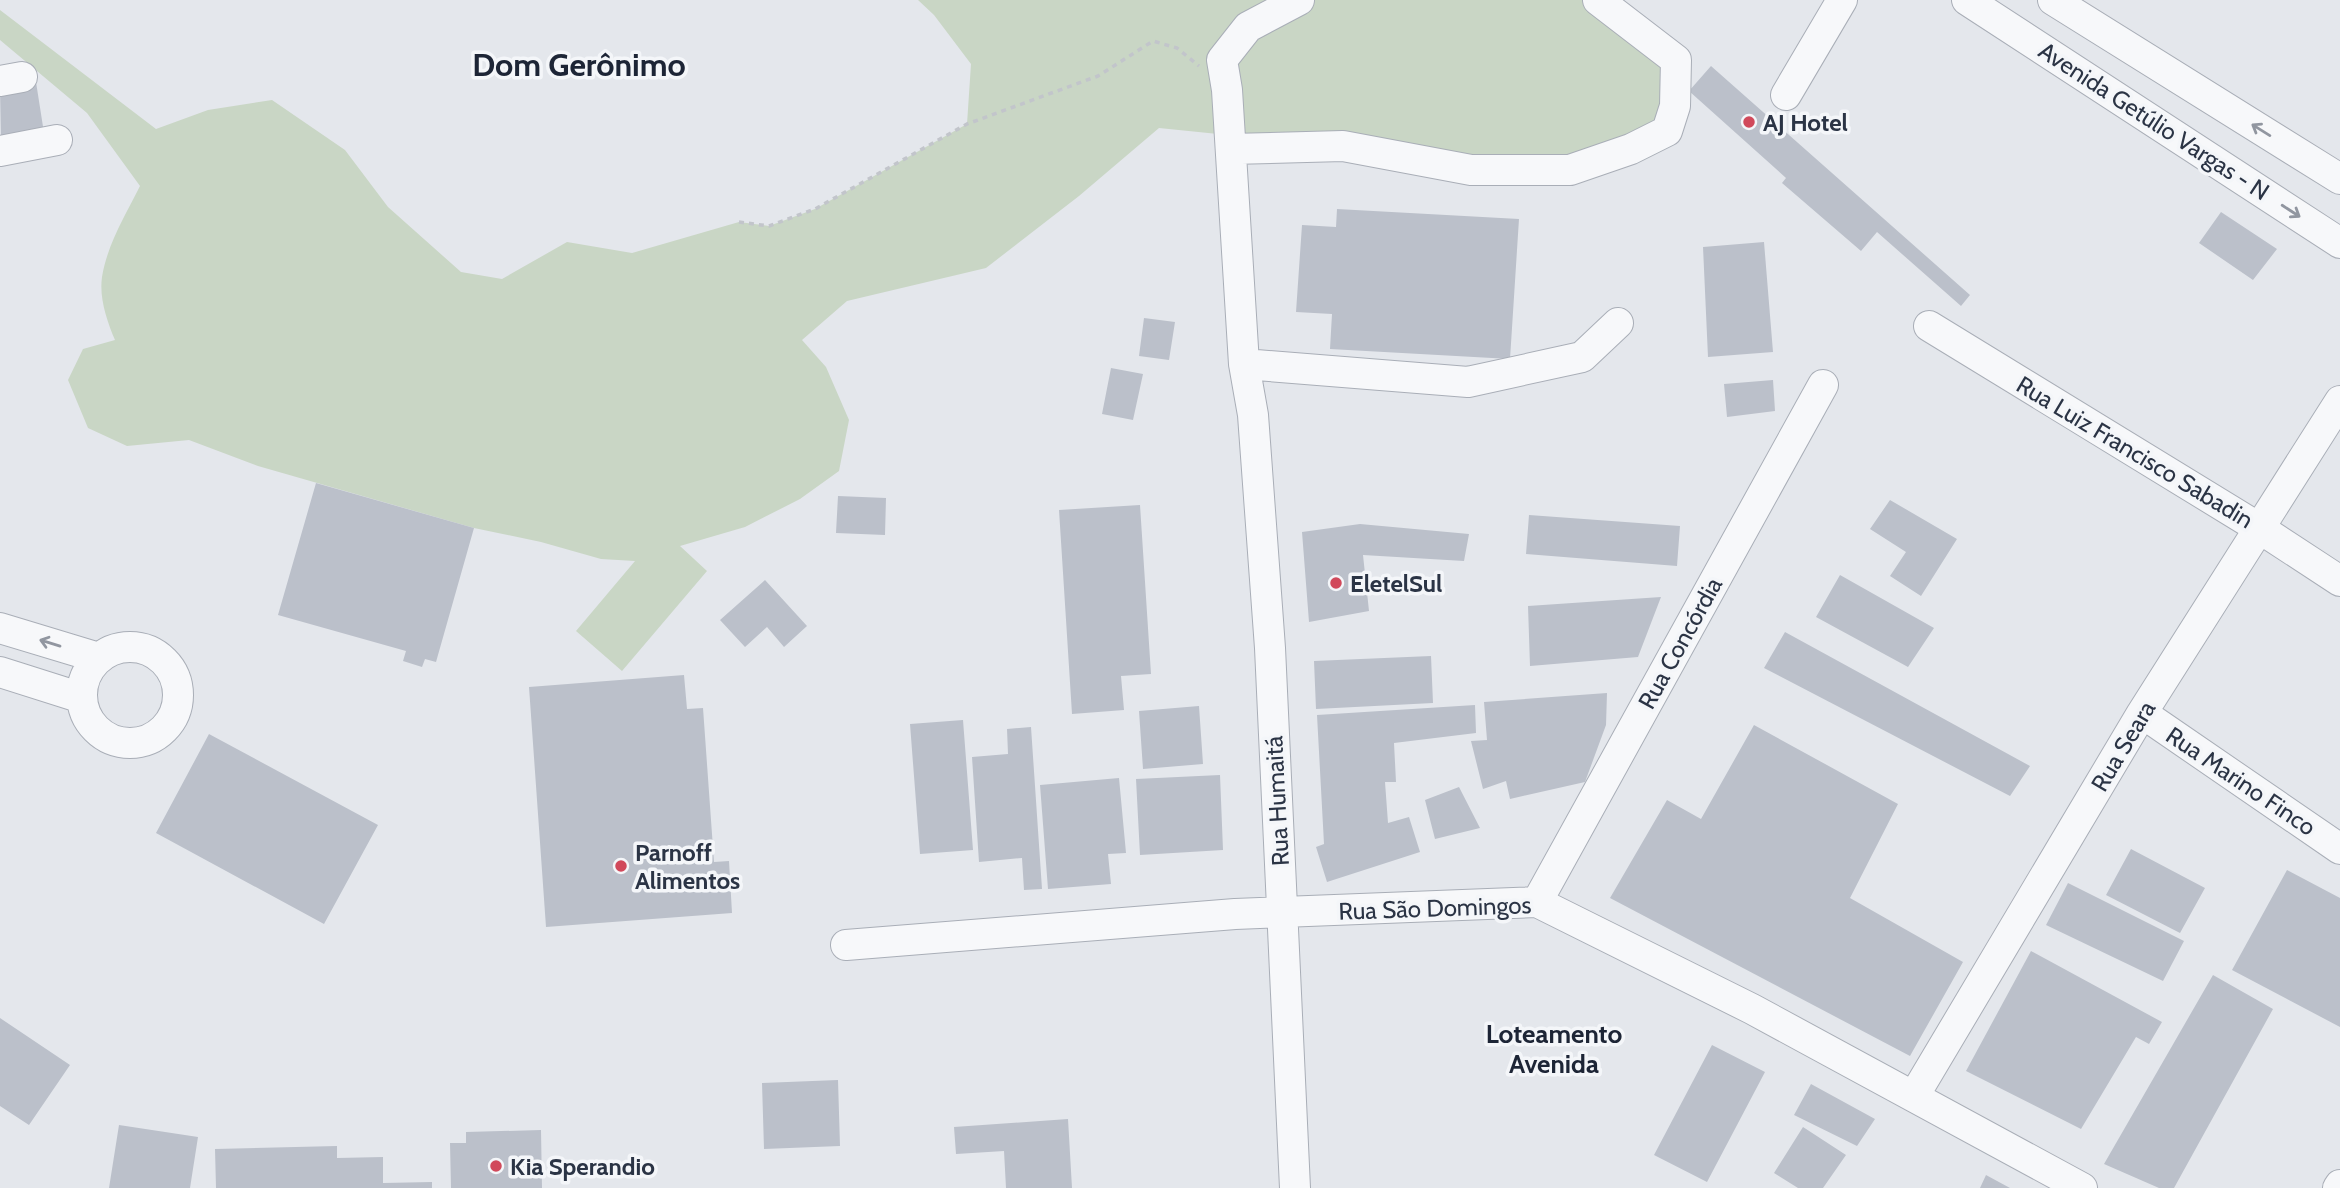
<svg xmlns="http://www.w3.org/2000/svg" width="2340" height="1188" font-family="Cabin,sans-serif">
<rect width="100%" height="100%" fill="#e4e7ec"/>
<path fill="#c9d6c5" d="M918 0H1598L1676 60 1667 131 1570 170 1159 128 1079 196 986 268 847 301 802 340 826 367 849 420 839 471 800 499 745 527 680 546 707 571 622 671 576 631 635 561 601 559 541 542 474 528 258 466 189 440 127 446 88 428 68 380 83 349 115 340C107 321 99 298 102 277 107 245 126 214 140 186L87 113 0 40V10L156 129 208 110 272 100 345 150 388 207 461 272 502 279 567 242 632 253 739 222 769 226 815 209 967 124 971 64 934 15Z"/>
<path fill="#bbc0ca" d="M1711 66 1970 295 1961 306 1877 232 1861 251 1782 183 1786 178 1689 91Z
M36 82 44 133 1 140 0 88Z
M1337 209 1519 219 1510 359 1330 349 1332 314 1296 312 1302 225 1336 227Z
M2221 212 2277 249 2253 280 2199 243Z
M1764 242 1773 352 1708 357 1703 247Z
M1144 318 1175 322 1169 360 1139 356Z
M1111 368 1143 374 1133 420 1102 414Z
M1773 380 1775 411 1727 417 1724 384Z
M316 483 474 528 436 662 425 659 422 667 403 661 406 651 278 615Z
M838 496 886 498 885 535 836 533Z
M1890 500 1957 539 1921 596 1890 576 1906 552 1870 529Z
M1140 505 1151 674 1121 676 1124 710 1072 714 1059 510Z
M1529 515 1680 526 1677 566 1526 554Z
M1360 524 1469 534 1464 561 1363 555 1369 611 1309 622 1302 532Z
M1840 575 1934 628 1908 667 1816 617Z
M765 580 807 626 784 647 767 627 745 647 720 620Z
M1661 597 1638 657 1530 666 1528 606Z
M1785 632 2030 766 2010 796 1764 668Z
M1431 656 1433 703 1316 709 1314 661Z
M684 675 687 709 703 708 714 862 729 861 732 913 546 927 529 687Z
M1607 693 1606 725 1585 782 1510 799 1506 781 1483 789 1471 741 1487 740 1484 702Z
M1475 705 1476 733 1394 743 1396 782H1385L1388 823 1409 817 1420 852 1327 882 1316 847 1324 844 1317 715Z
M1199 706 1203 764 1143 769 1139 711Z
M963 720 973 850 920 854 910 724Z
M1754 725 1898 804 1850 898 1963 962 1910 1056 1610 898 1667 800 1701 819Z
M1031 727 1042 889 1024 890 1022 858 979 862 972 757 1008 754 1007 729Z
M209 734 378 825 324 924 156 833Z
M1220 775 1223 850 1140 855 1136 779Z
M1119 778 1126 853 1108 854 1111 884 1048 889 1040 785Z
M1459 787 1480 828 1435 839 1425 800Z
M2131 849 2205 888 2180 933 2106 895Z
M2287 870 2340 898V1027L2232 970Z
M2068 883 2184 941 2163 981 2046 925Z
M2031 951 2162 1022 2149 1044 2136 1037 2081 1129 1966 1071Z
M2213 975 2273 1009 2174 1188H2159L2104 1164Z
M0 1018 70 1065 29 1125 0 1106Z
M1712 1045 1765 1072 1707 1182 1654 1155Z
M838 1080 840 1146 764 1149 762 1083Z
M1811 1084 1875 1119 1857 1146 1794 1115Z
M1068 1119 1072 1188H1006L1004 1151 956 1154 954 1127Z
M119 1125 198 1137 190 1188H109Z
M1803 1127 1846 1155 1823 1188H1798L1774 1173Z
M541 1130 542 1188H451L450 1143H466V1132Z
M337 1146V1158L383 1157V1183L432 1182V1188H216L215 1149Z
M1986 1175 2010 1188H1980Z"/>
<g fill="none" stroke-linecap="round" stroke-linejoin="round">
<g stroke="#a9aeb7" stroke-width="32">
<path id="minor" d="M1967 0 2340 243
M2053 0 2340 179
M0 81 22 77
M1786 95 1842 0
M1231 149 1343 146 1471 170H1570L1631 149 1667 131 1675 106 1676 60 1598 0
M0 151 57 140
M1929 326 2259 528 2340 581
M1244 364 1468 382 1582 357 1618 323
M0 628 99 658
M82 695a48 48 0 1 1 96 0a48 48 0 1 1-96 0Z
M0 672 82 698
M2142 713 2340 849
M1537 902 1823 385
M846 945 1235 914 1537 902 1752 1009 2082 1188
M1914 1096 2142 713 2340 401
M1295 1188 1270 648 1253 415 1244 364 1227 90 1222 60 1248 27 1299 0
M2338 1188 2340 1185"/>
</g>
<path stroke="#c2c5cb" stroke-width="3.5" stroke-dasharray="5 5" stroke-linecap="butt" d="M739 222 769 226 815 209 967 124 1098 76 1153 41 1177 48 1199 66"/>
<use href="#minor" stroke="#f7f8fa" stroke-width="30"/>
</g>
<defs><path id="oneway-shaft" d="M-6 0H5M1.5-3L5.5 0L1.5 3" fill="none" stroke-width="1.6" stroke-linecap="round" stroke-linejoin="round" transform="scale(1.75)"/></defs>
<g stroke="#9196a0">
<use href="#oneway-shaft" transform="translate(2261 130) rotate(-148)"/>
<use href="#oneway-shaft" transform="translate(2291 211) rotate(33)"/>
<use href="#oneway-shaft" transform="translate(50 643) rotate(-163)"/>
</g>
<g fill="#d1495b" stroke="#f4f6f9" stroke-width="2.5">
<circle cx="1749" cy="122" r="7"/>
<circle cx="1336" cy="583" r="7"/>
<circle cx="621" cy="866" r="7"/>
<circle cx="496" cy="1166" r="7"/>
</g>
<g text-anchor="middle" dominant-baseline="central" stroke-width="7" stroke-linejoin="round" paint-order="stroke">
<g font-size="24" fill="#2b3445" stroke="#f4f6f9">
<text transform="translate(2154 121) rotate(33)">Avenida Getúlio Vargas - N</text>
<text transform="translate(2135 452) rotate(31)">Rua Luiz Francisco Sabadin</text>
<text transform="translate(1680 643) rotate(-61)">Rua Concórdia</text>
<text transform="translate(2123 746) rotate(-59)">Rua Seara</text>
<text transform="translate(2241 781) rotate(34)">Rua Marino Finco</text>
<text transform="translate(1277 801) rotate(-93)">Rua Humaitá</text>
<text transform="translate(1435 908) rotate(-2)">Rua São Domingos</text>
</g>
<g font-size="24" font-weight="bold" fill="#2b3445" stroke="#f4f6f9" text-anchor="start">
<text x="1763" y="122">AJ Hotel</text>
<text x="1350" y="583">EletelSul</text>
<text x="635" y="852">Parnoff<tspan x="635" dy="28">Alimentos</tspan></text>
<text x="510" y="1166">Kia Sperandio</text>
</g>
<g font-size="26" font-weight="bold" fill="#1d2536" stroke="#f4f6f9">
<text x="1554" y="1034">Loteamento<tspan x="1554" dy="30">Avenida</tspan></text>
</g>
<g font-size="32" font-weight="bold" fill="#1d2536" stroke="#f4f6f9">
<text x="579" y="64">Dom Gerônimo</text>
</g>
</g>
</svg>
